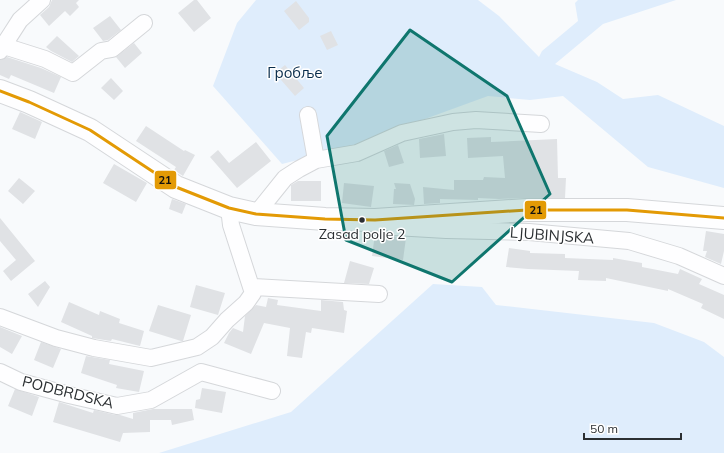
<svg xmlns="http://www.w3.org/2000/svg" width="724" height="453" font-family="Mulish,sans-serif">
<rect width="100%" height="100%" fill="#f8fafc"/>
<path fill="#dfedfc" d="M256 0H478L499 16 539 57 542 51 578 21 575 3 578 0H676L603 24 555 64 597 82 623 99 658 95 724 126V188L648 167 563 96 530 100 488 96 414 123 376 140 282 164 213 86 237 23Z
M433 284 482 287 496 305 654 323 704 342 724 357V453H159L291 412Z"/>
<path fill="#e0e2e5" d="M52 0H79L76 3 79 7 70 16 65 11 49 26 40 15 49 7Z
M194 0H197L211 18 194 32 178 13Z
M296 1 309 18V22L299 30 284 11Z
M110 16 121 30 108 40 103 41 93 28Z
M331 31 338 45 327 50 320 36Z
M57 36 79 56 72 62 51 51 46 47Z
M134 43 142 53 125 68 116 57Z
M7 57 41 68 61 77 54 93 11 75 9 79 0 75V60Z
M285 65 304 88 295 96 275 73Z
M111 78 123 91 114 100 101 88Z
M20 112 42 122 35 139 12 129Z
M146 126 184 151 185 150 195 155 183 176 174 170 176 167 136 141Z
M444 134 446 156 420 158 419 139Z
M491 137V142L557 139 558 178H566L565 198H527L499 199 478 198V200L440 199V203L424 204 423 187 454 190V180H483L484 177 505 178 503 156 468 158 467 138Z
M256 142 271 161 237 188 210 157 218 150 229 163Z
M398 145 404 163 389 167 384 151Z
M114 164 147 183 136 202 103 183Z
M19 178 35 191 23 204 8 191Z
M298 181H321V201H291V185Z
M344 183 374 186 371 207 342 203Z
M394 183 410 184 415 199 414 205 393 204 394 189H396Z
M172 199 186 204 182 214 169 209Z
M0 218 35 261 11 281 3 271 16 260 0 241Z
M706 231 724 234V251L721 264 705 257 707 251H703Z
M375 234 406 238 403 260 372 256Z
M509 248 530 251V253L565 254V258L613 260V258L642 263V267L678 274 680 269 702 279 699 284 724 295V319L701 308 703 304 668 289V291L606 278V281L578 280 579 271 528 269 506 267Z
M350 261 374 268 369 284 344 283Z
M45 281 50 287 38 307 28 294Z
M196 285 225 293 218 315 190 307Z
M268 298 278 300 277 305 321 311V300L343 302 344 310 347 311 344 333 312 328 311 333 306 332 302 358 287 356 290 328 264 323 251 354 224 343 229 333 233 328 243 332 245 316 256 305 266 307Z
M69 302 99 315 100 311 120 319 119 323 144 331 140 346 112 339 111 341 92 338V336L61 322Z
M158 305 191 315 183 341H181L149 331Z
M0 327 22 336 12 354 0 347Z
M41 342 61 349 53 368 34 360Z
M86 356 110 360 109 364 144 371 139 392 116 388 117 385 81 373Z
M202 388 226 392 222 413 195 408 196 400 200 399Z
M15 389 39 397 32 416 8 406Z
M59 402 93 413 94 410 115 415H120L133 419V413L153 409H192L194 420 172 425 171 420H150V432L123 433 120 442 53 422Z"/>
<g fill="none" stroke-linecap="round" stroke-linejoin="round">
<g stroke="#d5d7da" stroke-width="18">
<path id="street" d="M4 46 45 59 73 73 101 51 112 49 144 23
M0 51 20 20 42 0
M308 115 316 160
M256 214 285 178 299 169 316 160 357 153 402 133 453 122 476 120 541 124
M395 227 446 230 529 232 629 241 679 256 724 276
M252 287 379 294
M0 317 56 338 94 348 151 358 197 347 212 337 227 320 246 303 253 293 231 225 229 208
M0 372 21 382 69 395 117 406 151 400 201 372 272 391"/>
</g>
<g stroke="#d5d7da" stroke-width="24">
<path id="secondary" d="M0 91 29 102 90 130 176 187 229 208 256 214 325 219 375 220 527 210H627L724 218"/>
</g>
<use href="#street" stroke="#fefeff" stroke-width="16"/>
<use href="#secondary" stroke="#fefeff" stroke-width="22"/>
<g stroke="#fff" stroke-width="6">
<path id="bus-1" d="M0 91 29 102 90 130 176 187 229 208 256 214 325 219 375 220 527 210H627L724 218"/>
</g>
<use href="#bus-1" stroke="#e39a05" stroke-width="3"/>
</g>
<path fill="#0f766e" fill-opacity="0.2" stroke="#0f766e" stroke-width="3" stroke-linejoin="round" d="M410 30 507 96 550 194 452 282 346 240 327 136Z"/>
<circle fill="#2b2f32" stroke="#fff" stroke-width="1.5" cx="362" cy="220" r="3.5"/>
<g text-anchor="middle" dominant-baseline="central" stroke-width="3" stroke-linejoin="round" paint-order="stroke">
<g font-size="14" fill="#2b2f32" stroke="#fff">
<text x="362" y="234">Zasad polje 2</text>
</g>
<g font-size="15" fill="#082c4b" stroke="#fff">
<text x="295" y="72">Гробље</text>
</g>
<g font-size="15" fill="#2b2f32" stroke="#fff">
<text transform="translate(552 235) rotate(4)">LJUBINJSKA</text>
<text transform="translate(68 392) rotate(14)">PODBRDSKA</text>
</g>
</g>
<g stroke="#fff" stroke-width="1.5">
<rect x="154" y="170" width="23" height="20" rx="4" fill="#e39a05"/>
<rect x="524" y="200" width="23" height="20" rx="4" fill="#e39a05"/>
</g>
<g font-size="11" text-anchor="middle" font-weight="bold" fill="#111">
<text x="165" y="184">21</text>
<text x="536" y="214">21</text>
</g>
<path d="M584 433v6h97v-6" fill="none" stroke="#2b2f32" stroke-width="2"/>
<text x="590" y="433" font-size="12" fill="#2b2f32" stroke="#ffffff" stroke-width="3" paint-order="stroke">50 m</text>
</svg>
